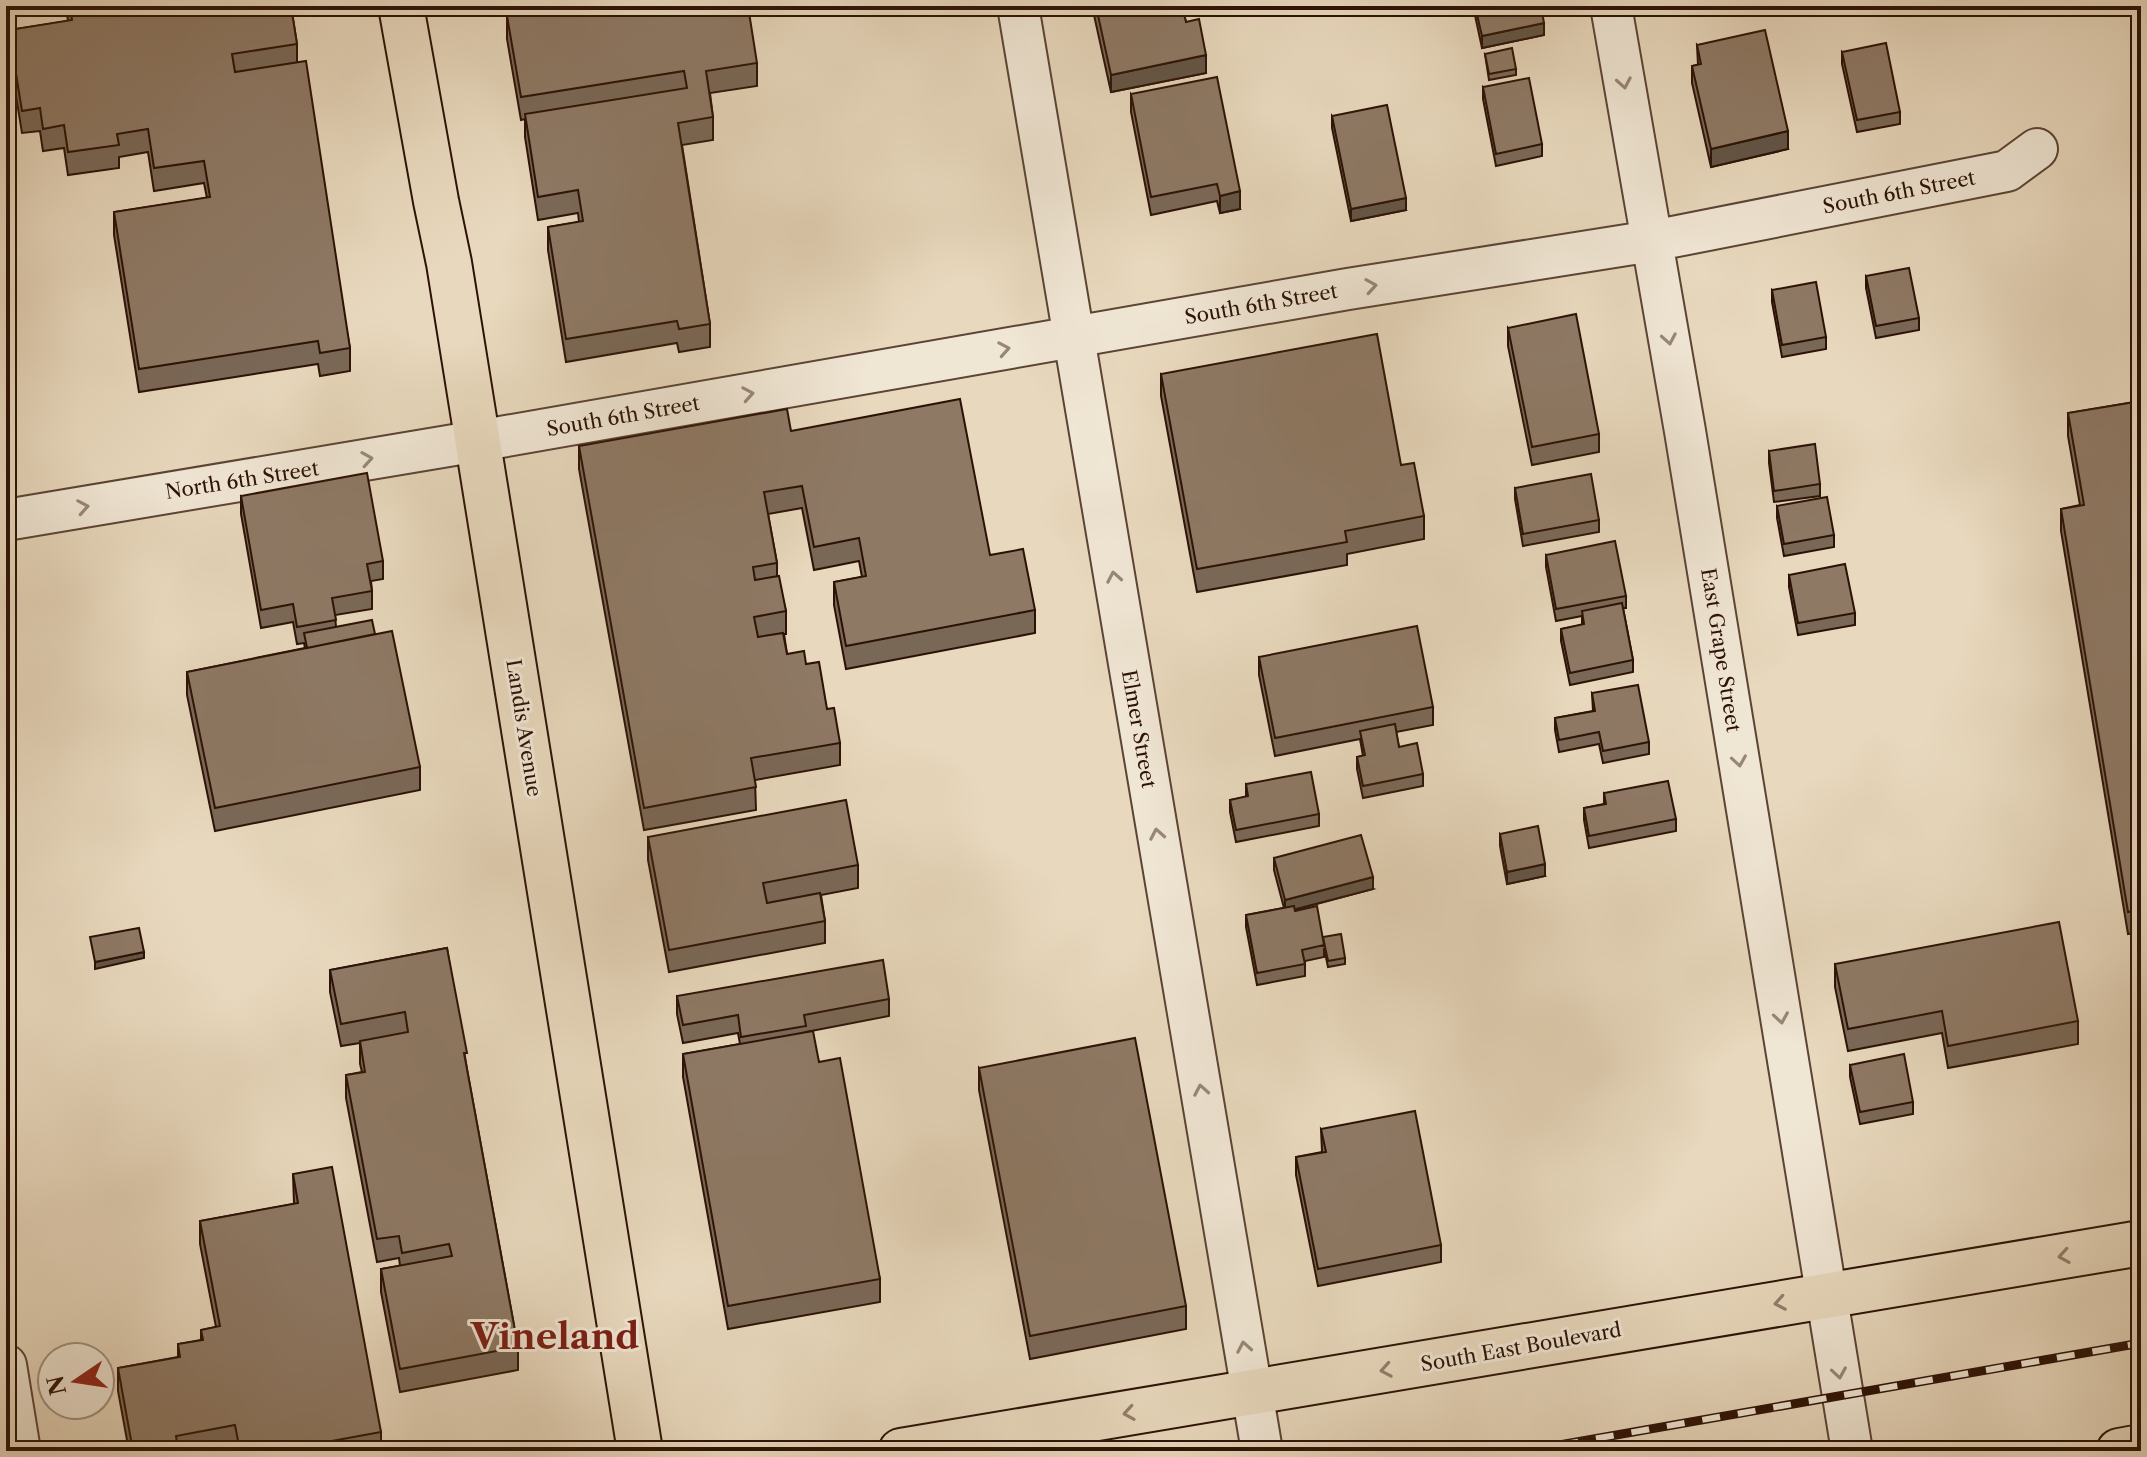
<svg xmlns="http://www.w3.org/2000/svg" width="2147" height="1457" font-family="'Libre Caslon Text',serif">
<rect width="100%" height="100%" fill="#e8d8bd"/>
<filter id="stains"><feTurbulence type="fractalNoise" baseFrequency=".0025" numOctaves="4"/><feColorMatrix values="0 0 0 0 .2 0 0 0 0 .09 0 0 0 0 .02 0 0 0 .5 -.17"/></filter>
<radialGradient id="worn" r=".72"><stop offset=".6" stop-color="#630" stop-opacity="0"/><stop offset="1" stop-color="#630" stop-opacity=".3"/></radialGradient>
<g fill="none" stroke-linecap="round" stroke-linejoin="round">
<g stroke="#5b4434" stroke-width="44">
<path id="minor" d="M1018 6 1262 1451
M1611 6 1685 431 1852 1451
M6 520 478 441 1348 289 1652 241 2007 171 2037 149
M6 1365 20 1451"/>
</g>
<g stroke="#2c1206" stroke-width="48">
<path id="major" d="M401 6 436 201 449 263 640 1451
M901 1451 2141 1243
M2119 1451 2141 1447"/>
</g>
<use href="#minor" stroke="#f0e6d4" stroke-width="40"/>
<use href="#major" stroke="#e8d8bd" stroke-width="44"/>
<g stroke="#2c1206" stroke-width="9">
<path id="rail" d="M1525 1451 2141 1343"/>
</g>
<use href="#rail" stroke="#f0e6d4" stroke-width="6" stroke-dasharray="18" stroke-linecap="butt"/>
</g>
<path fill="#7a6857" stroke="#2c1206" stroke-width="2" d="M66 6H291L297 44V63L350 348V371L320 376 318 364 139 392 114 235V212L207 198 204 183 154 191 148 152 119 157V168L68 175 64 148 43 151 40 131 22 133 9 53V30L68 21Z
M514 6H551L515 13Z
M1092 6H1182L1186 22 1206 73 1111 92Z
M1473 6H1541L1544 35 1482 48Z
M671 8 757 63V86L710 93 713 117V140L682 145 710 324V347L679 352 677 343 566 362 548 250V227L579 222 578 213 538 220 525 137V119L521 120 507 39V16Z
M1697 45 1788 149 1711 167 1692 83V66L1698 65Z
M1842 52 1900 112V124L1857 132 1842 64Z
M1485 54 1516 69V75L1489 80Z
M1483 87 1542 144V156L1496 166 1483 99Z
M1131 94 1240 209 1220 213 1217 201 1151 215 1131 112Z
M1332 116 1406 210 1351 221 1332 128Z
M1866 276 1919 318V330L1876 338 1866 288Z
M1772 290 1826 337V349L1782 357 1772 302Z
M1508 328 1599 434V452L1532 465 1508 346Z
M1161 374 1401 465 1424 516V539L1347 554V565L1197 592 1161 396Z
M2141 401V932L2128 934 2061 531V509L2080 505 2068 436V413Z
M791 431 990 555 1035 610V633L846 669 834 605V582L862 577 859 561 814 570 802 508 768 514 777 563V576L786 611V634H784L787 654 806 664 827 709 840 743V765L755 780 756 810 644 830 579 469V446Z
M1769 451 1820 484V496L1774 502 1769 463Z
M1515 488 1599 520V532L1523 546 1515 499Z
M241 496 383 561V579L371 581 372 591V609L335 615 336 627 375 634 420 767V790L215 831 187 695V672L305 648 304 643 297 644 293 622 261 628 241 514Z
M1777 506 1834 535V547L1784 556 1777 518Z
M1546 555 1626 596V608H1623L1633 660V672L1570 685 1561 641V629L1582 625V616L1556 621 1546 567Z
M1789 575 1855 613V625L1798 635 1789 587Z
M1259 657 1433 707V725L1396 732 1399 747 1423 774V786L1363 798 1357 769V757L1363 756 1360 739 1275 756 1259 675Z
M1592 693 1649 742V754L1603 763 1599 744 1559 752 1555 730V718L1593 711Z
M1246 784 1319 814V826L1236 842 1230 812V800L1246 797Z
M1604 793 1676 819V831L1589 848 1584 820V808L1604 804Z
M1500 834 1545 876 1507 884 1500 846Z
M648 837 858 865V888L821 895 825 921V943L669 972 648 860Z
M1274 858 1373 889 1294 910 1323 940 1345 958V964L1328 967 1324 948V957L1305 961V976L1257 985 1246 927V915L1284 908 1274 870Z
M447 948 467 1069 518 1347V1370L400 1392 381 1292V1269L400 1266 399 1258 377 1262 346 1098V1075L362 1072 360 1064V1043L341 1046 330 992V970Z
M1835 964 2078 1021V1044L1948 1068 1942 1033 1848 1051 1835 987Z
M677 996 889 999V1016L806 1032 819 1062 880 1279V1302L728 1329 683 1077V1054L740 1044 738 1033 683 1043 677 1014Z
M1850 1065 1913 1102V1114L1860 1124 1850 1077Z
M979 1068 1186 1306V1329L1030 1359 979 1090Z
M1321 1129 1441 1245V1262L1318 1286 1296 1175V1157L1322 1152Z
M293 1174 381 1432V1451H236L235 1448 218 1451H129L118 1391V1368L178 1357V1344L201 1340V1330L216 1327 200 1244V1221L294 1204Z"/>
<path fill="#635547" stroke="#2c1206" stroke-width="2" d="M1544 23V35L1482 48V36Z
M1206 55V73L1111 92V75Z
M1788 131V149L1711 167V149Z
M1240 191V209L1220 213V196Z
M1406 198V210L1351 221V209Z
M1545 864V876L1507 884V872Z
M1373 877V889L1285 912V900Z
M144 952V958L95 969V962Z"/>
<path fill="#8e7965" stroke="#2c1206" stroke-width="2" d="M70 6H291L297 44 232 54 235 72 306 61 350 348 320 353 318 341 139 369 114 212 210 197 204 161 154 168 148 129 117 134 119 145 68 152 64 125 43 129 40 108 22 111 9 30 72 20Z
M571 6H671V8L686 6H748L757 63 706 71 713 117 678 123 710 324 679 329 677 321 566 339 548 227 583 221 578 190 538 197 525 114 687 88 684 71 521 97 507 16Z
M1096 6H1182L1186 22 1199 19 1206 55 1111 75Z
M1475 6H1541L1544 23 1482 36Z
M1765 30 1788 131 1711 149 1692 66 1701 64 1697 45Z
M1886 43 1900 112 1857 120 1842 52Z
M1512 48 1516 69 1489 74 1485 54Z
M1217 77 1240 191 1220 196 1217 184 1151 197 1131 94Z
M1529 78 1542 144 1496 154 1483 87Z
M1387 105 1406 198 1351 209 1332 116Z
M1909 268 1919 318 1876 326 1866 276Z
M1816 282 1826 337 1782 345 1772 290Z
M1576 314 1599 434 1532 447 1508 328Z
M1377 334 1401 465 1414 463 1424 516 1345 531 1347 542 1197 569 1161 374Z
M960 399 990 555 1023 549 1035 610 846 646 834 582 866 576 859 538 814 547 802 486 764 492 777 563 753 567 755 580 779 576 786 611 754 617 758 637 783 633 787 654 804 651 806 664 819 662 827 709 834 708 840 743 751 758 756 787 644 808 579 446 787 409 791 431Z
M2141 401V910L2128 912 2061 509 2084 505 2068 413Z
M1815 444 1820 484 1774 491 1769 451Z
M367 473 383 561 367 564 372 591 332 598 336 620 297 627 293 604 261 610 241 496Z
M1591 474 1599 520 1523 534 1515 488Z
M1827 497 1834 535 1784 544 1777 506Z
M1615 541 1626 596 1556 609 1546 555Z
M1845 564 1855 613 1798 623 1789 575Z
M1622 603 1633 660 1570 673 1561 629 1584 624 1582 611Z
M372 620 375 634 307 648 304 633Z
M1417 626 1433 707 1275 738 1259 657Z
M392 631 420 767 215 808 187 672Z
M1638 685 1649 742 1603 751 1599 732 1559 740 1555 718 1595 711 1592 693Z
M1395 724 1399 747 1417 743 1423 774 1363 786 1357 757 1365 755 1360 731Z
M1311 772 1319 814 1236 830 1230 800 1248 796 1246 784Z
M1668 781 1676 819 1589 836 1584 808 1606 804 1604 793Z
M846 800 858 865 763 883 767 903 820 893 825 921 669 950 648 837Z
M1538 826 1545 864 1507 872 1500 834Z
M1361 835 1373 877 1285 900 1274 858Z
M1294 906 1295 911 1317 906 1324 945 1302 950 1305 964 1257 973 1246 915Z
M2059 922 2078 1021 1948 1046 1942 1011 1848 1029 1835 964Z
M139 928 144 952 95 962 90 937Z
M1341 934 1345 958 1328 961 1323 937Z
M447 948 467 1053H464L518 1347 400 1369 381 1269 452 1256 449 1244 402 1253 399 1236 377 1239 346 1075 365 1072 360 1041 408 1032 405 1012 341 1024 330 970Z
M883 960 889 999 804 1015 806 1026 741 1037 738 1015 683 1025 677 996Z
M813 1031 819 1062 840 1058 880 1279 728 1306 683 1054Z
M1135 1038 1186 1306 1030 1336 979 1068Z
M1904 1054 1913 1102 1860 1112 1850 1065Z
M1415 1111 1441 1245 1318 1269 1296 1157 1326 1152 1321 1129Z
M332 1167 381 1432 277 1451H240L235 1425 176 1436 178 1451H133L118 1368 180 1357 178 1344 203 1340 201 1330 220 1326 200 1221 298 1203 293 1174Z"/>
<defs><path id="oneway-chevron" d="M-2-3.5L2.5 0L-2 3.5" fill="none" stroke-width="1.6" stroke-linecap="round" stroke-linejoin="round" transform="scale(2)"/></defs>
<g stroke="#988777">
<use href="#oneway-chevron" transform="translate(1624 83) rotate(80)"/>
<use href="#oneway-chevron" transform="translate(1371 286) rotate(-9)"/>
<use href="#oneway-chevron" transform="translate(1669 339) rotate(80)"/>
<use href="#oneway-chevron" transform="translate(1004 349) rotate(-10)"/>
<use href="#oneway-chevron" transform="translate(748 394) rotate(-10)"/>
<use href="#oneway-chevron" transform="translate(367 459) rotate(-9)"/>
<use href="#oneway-chevron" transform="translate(83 507) rotate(-10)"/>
<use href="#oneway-chevron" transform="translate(1114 577) rotate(-100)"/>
<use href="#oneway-chevron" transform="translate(1739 761) rotate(81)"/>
<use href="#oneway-chevron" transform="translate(1157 834) rotate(-100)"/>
<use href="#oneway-chevron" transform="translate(1781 1018) rotate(81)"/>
<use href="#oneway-chevron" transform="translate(1201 1090) rotate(-100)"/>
<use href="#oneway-chevron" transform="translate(1244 1347) rotate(-100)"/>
<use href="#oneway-chevron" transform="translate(1839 1373) rotate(81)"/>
</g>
<g stroke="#937f6b">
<use href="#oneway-chevron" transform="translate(2064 1256) rotate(171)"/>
<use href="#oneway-chevron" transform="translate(1780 1303) rotate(170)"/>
<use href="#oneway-chevron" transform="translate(1386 1370) rotate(170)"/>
<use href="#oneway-chevron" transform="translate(1129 1413) rotate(171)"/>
</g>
<g text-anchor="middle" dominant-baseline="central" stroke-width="6" stroke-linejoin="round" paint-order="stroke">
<g font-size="20" fill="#2c1206" stroke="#f0e6d4">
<text transform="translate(1899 192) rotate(-11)">South 6th Street</text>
<text transform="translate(1261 304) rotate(-10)">South 6th Street</text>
<text transform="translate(623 416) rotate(-10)">South 6th Street</text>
<text transform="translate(242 480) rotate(-9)">North 6th Street</text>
<text transform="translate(1721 650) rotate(81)">East Grape Street</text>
<text transform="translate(524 728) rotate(81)">Landis Avenue</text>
<text transform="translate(1139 729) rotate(80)">Elmer Street</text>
<text transform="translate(1521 1347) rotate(-10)">South East Boulevard</text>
</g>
<g font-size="36" font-weight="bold" fill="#7a1f14" stroke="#f0e6d4">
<text x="555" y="1336">Vineland</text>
</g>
</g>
<rect width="2147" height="1457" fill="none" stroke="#e8d8bd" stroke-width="32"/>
<rect x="8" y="8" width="2131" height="1441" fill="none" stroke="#2c1206" stroke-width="4"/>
<rect x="16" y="16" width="2115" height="1425" fill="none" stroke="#2c1206" stroke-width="2"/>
<g transform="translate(76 1381) rotate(257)"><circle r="38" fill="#f0e6d4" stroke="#a29182" stroke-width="2"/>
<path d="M0-6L14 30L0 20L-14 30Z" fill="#8f2418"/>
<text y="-12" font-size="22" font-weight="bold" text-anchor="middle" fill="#2c1206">N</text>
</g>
<rect width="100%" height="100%" filter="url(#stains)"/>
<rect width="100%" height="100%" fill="url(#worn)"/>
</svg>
